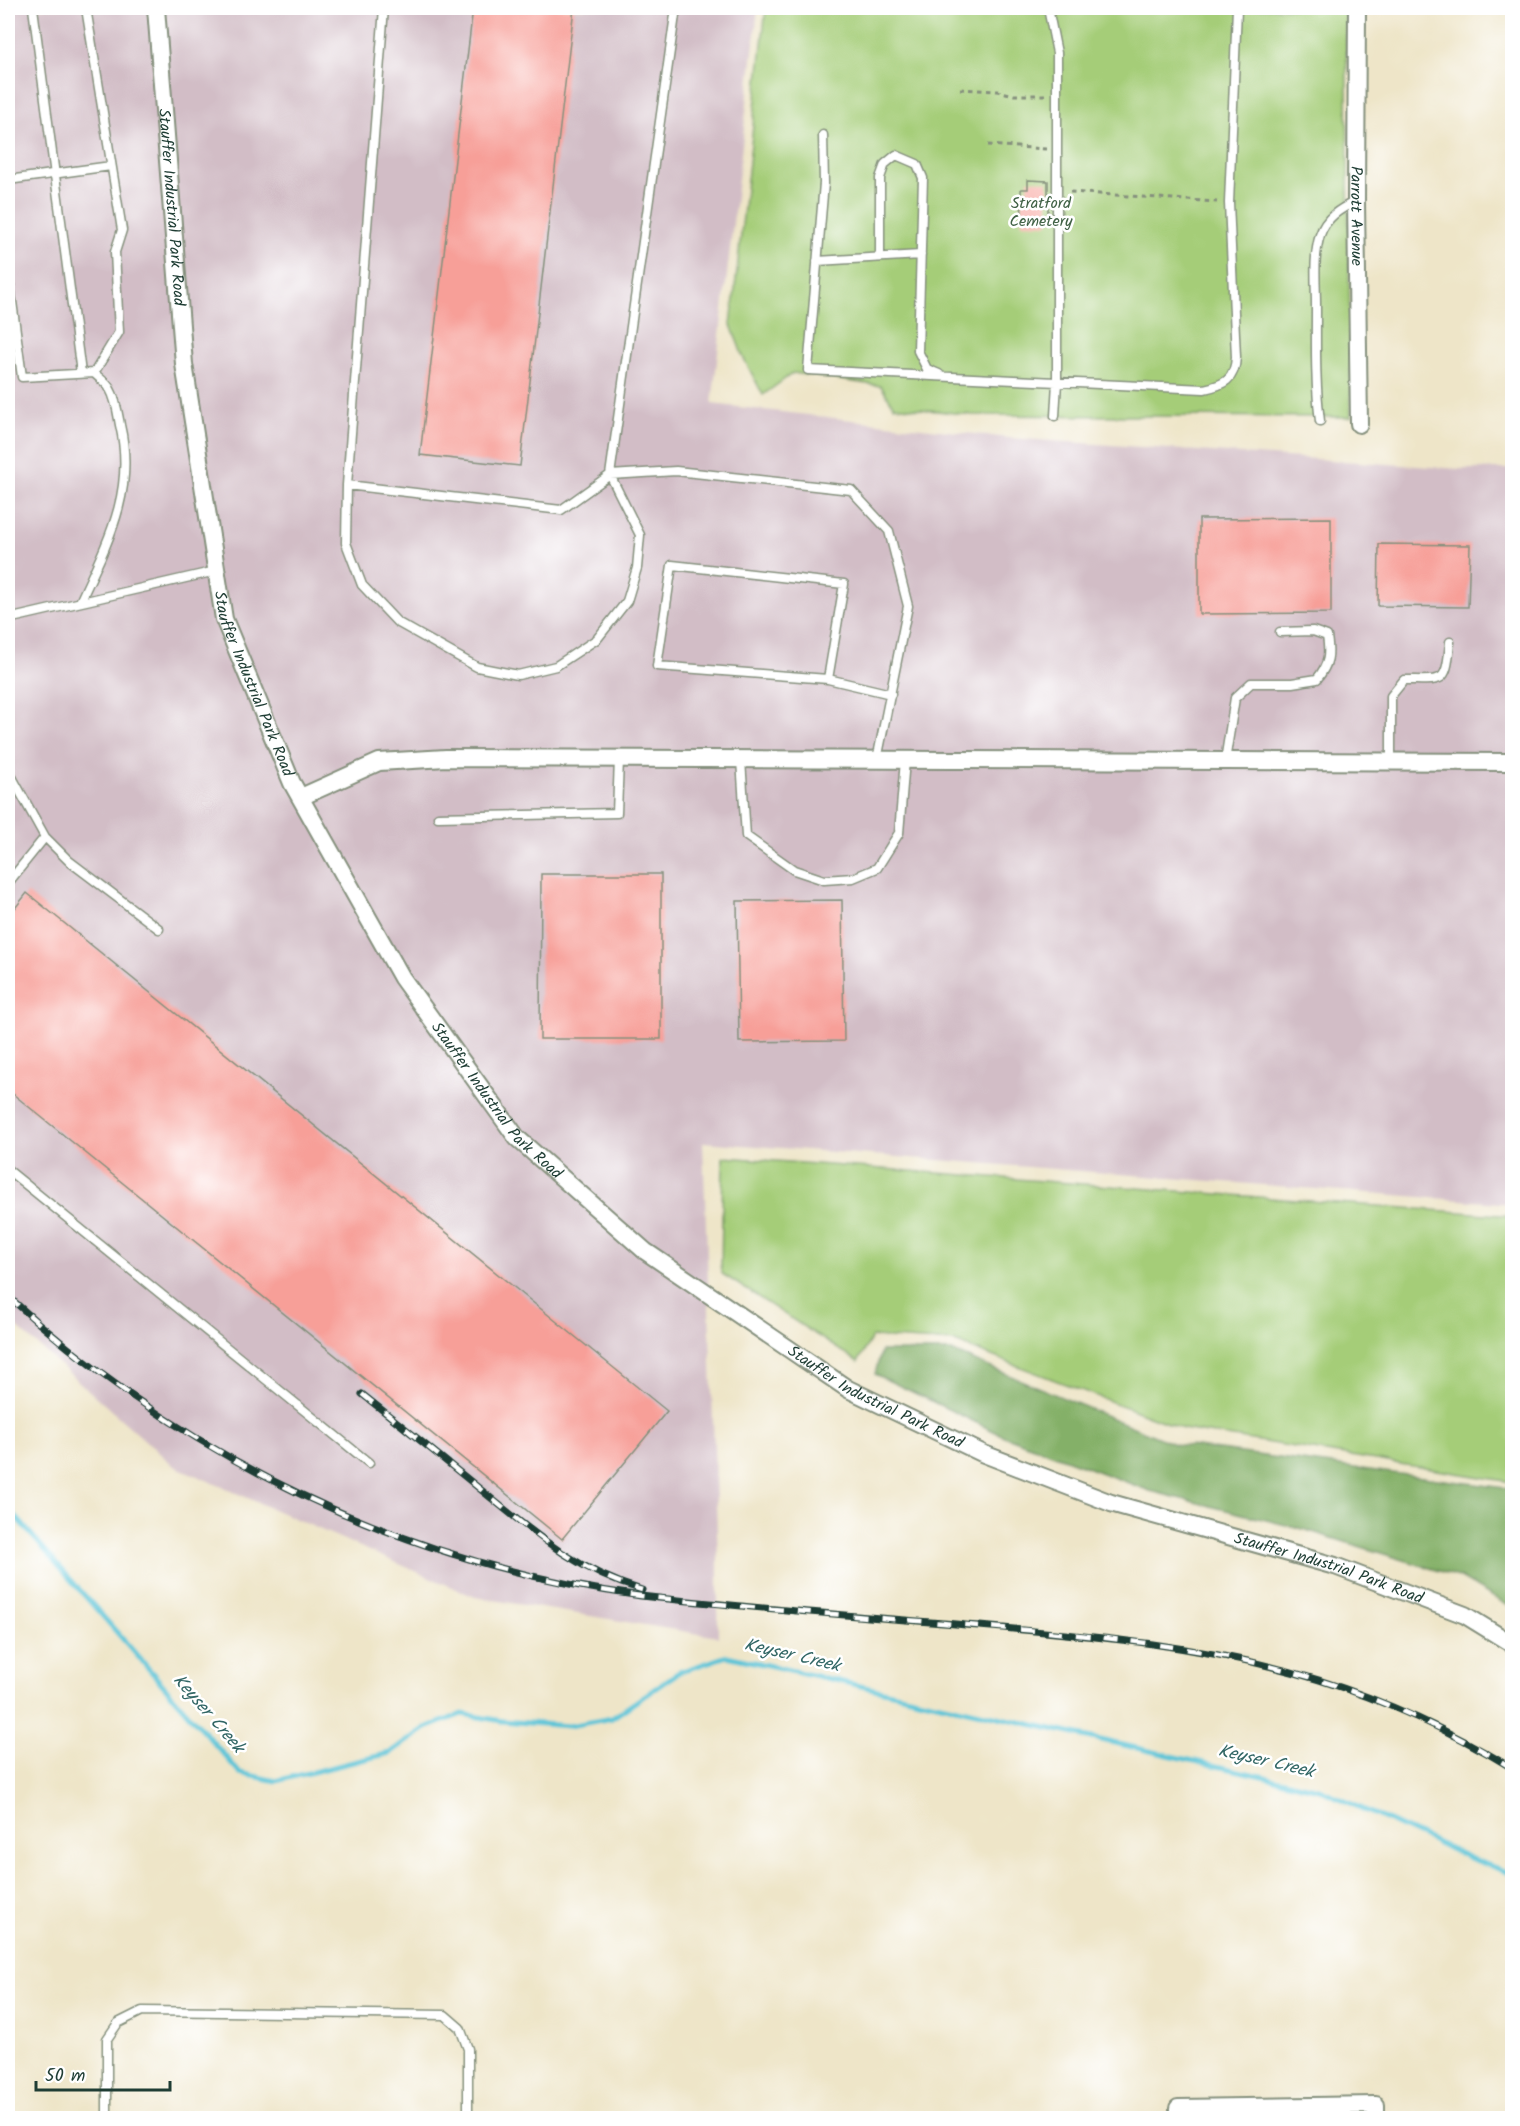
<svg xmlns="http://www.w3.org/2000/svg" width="1520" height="2126" font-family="Kalam,sans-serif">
<rect width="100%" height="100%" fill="#fff"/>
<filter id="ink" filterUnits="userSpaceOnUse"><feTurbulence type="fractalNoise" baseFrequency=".0167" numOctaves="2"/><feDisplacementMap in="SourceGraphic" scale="12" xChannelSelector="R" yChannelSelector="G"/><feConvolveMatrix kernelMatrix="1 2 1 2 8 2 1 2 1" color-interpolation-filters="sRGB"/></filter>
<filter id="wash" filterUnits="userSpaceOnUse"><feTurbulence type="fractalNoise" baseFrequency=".008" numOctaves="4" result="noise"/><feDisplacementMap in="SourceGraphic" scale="24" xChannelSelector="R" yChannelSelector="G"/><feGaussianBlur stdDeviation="1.35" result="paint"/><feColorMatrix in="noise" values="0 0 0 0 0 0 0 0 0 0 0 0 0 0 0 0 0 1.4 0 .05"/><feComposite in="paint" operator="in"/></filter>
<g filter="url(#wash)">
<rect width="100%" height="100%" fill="#eee5c8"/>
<path fill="#d2bdc6" d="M8 8H758L712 404 1009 438 1460 469H1512V1204L703 1142 718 1558V1637L475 1597 174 1466 8 1319Z"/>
<path fill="#a5cd78" stroke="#628556" stroke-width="1.5" d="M766 8H1346L1351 417 972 415 894 406 881 386 793 373 763 395 743 357 731 325Z
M723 1157 1512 1216V1482L1183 1429 955 1342 872 1337 858 1362 721 1273Z"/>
<path fill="#84b068" stroke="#52764e" stroke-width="1.5" d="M881 1351H951L1174 1444 1512 1489V1608L1459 1577 1306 1530 1150 1491 1004 1436 875 1374Z"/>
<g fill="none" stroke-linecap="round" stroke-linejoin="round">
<path stroke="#5bc4d7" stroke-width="5" d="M8 1508 240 1773 276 1781 390 1753 426 1728 462 1714 502 1721 569 1726 612 1718 679 1672 727 1656 1319 1789 1472 1859 1512 1874"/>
</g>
<g id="blocks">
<path fill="#f79f98" d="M473 8H574L520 466 420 455Z
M1028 180 1048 181V224L1022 223 1021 189H1028Z
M1331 518V613L1199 614V519Z
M1379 544 1470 545 1468 607 1378 606Z
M541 874H661V1039H540Z
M27 893 667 1411 562 1539 8 1090V917Z
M842 900 844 1041 739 1042 737 901Z"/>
</g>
</g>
<g filter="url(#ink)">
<use href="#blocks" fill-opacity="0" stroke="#86917e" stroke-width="1.5"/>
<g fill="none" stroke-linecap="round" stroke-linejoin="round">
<g stroke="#86917e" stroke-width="11">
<path id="service" d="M33 8 81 373
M86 8 122 230 115 252 119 332 94 373
M384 8 347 485 561 510 610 475 676 471 851 490 889 531 908 606 877 760
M1048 8 1057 53V382L1055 416
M823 135 824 183 808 370 1204 389C1224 385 1235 380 1236 357L1229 203 1237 8
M8 180 111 166
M880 257V178L885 164 896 155 917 164 923 178 918 351 927 369 939 374
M817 261 921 255
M8 271 22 377 94 373C99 378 107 383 110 389 116 399 118 414 120 425 136 492 107 543 80 602
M1320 421C1315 383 1316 343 1316 305 1316 282 1313 257 1320 235 1326 217 1340 209 1356 201
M347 485 346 543 362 585 397 622 477 667 518 675 556 666 597 639 627 601 637 568 640 535 610 475 676 8
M8 619 216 571
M828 679 844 584 672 565 657 666 828 679 891 694
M741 760 746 836 794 870 824 880 853 878 877 868 899 833 905 760
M1225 761 1235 698 1251 683H1292L1317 679C1329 664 1330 655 1327 636L1313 631 1280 632
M1391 762V696L1404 680C1445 680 1446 685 1450 642
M8 770 45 837 69 861 159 929
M438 817 617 813 619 759
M8 883 45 837
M8 1170 369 1463
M107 2118V2039L118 2023 142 2011 445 2015 460 2028 468 2049V2118"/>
</g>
<g stroke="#86917e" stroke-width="20">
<g id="minor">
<path id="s1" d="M156 8 184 364 224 619 292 783 402 978 517 1138 645 1251 848 1389 984 1454 1111 1503 1335 1566 1465 1615 1512 1644"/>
<path id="s2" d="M1357 8 1356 201 1359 424"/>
<path d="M301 797 379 762 446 758 1512 762"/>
<path d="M1178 2118V2108L1376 2105V2118"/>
</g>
</g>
<path stroke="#86917e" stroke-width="3" stroke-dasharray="4.5 4.5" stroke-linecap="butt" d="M960 89 998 91 1014 95H1046
M988 145 1046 149
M1070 192 1217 202"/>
<use href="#service" stroke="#fff" stroke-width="8"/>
<use href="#minor" stroke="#fff" stroke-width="16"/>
<g stroke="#1f3d34" stroke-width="7">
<path id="rail" d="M8 1296C184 1458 404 1564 641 1596 741 1607 842 1615 943 1623 1069 1634 1198 1642 1319 1680 1386 1701 1453 1732 1512 1768
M362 1394C401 1425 441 1457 480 1489 534 1533 575 1570 642 1590"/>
</g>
<use href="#rail" stroke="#fff" stroke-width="4.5" stroke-dasharray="14" stroke-linecap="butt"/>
</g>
</g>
<g text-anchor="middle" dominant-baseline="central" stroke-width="5" stroke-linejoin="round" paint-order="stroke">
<g font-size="16" fill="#406145" stroke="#fff">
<text x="1041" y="203">Stratford<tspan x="1041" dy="18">Cemetery</tspan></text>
</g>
<g font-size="16" fill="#1f3d34" stroke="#fff">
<text stroke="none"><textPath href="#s1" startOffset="200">Stauffer Industrial Park Road</textPath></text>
<text stroke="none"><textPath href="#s2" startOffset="208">Parrott Avenue</textPath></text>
<text stroke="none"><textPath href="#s1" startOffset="686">Stauffer Industrial Park Road</textPath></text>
<text stroke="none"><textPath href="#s1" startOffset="1172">Stauffer Industrial Park Road</textPath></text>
<text stroke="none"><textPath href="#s1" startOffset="1658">Stauffer Industrial Park Road</textPath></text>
<text stroke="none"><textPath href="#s1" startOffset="2144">Stauffer Industrial Park Road</textPath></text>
</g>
<g font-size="18" font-style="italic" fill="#316665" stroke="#fff">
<text transform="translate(792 1656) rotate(13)">Keyser Creek</text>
<text transform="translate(208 1714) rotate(49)">Keyser Creek</text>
<text transform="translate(1266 1762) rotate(13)">Keyser Creek</text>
</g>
</g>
<rect width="1520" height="2126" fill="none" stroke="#fff" stroke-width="30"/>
<path d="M36 2081v9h134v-9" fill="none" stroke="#1f3d34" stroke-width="3"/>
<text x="45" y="2081" font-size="18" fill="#1f3d34" stroke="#ffffff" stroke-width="4.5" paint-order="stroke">50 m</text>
</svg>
